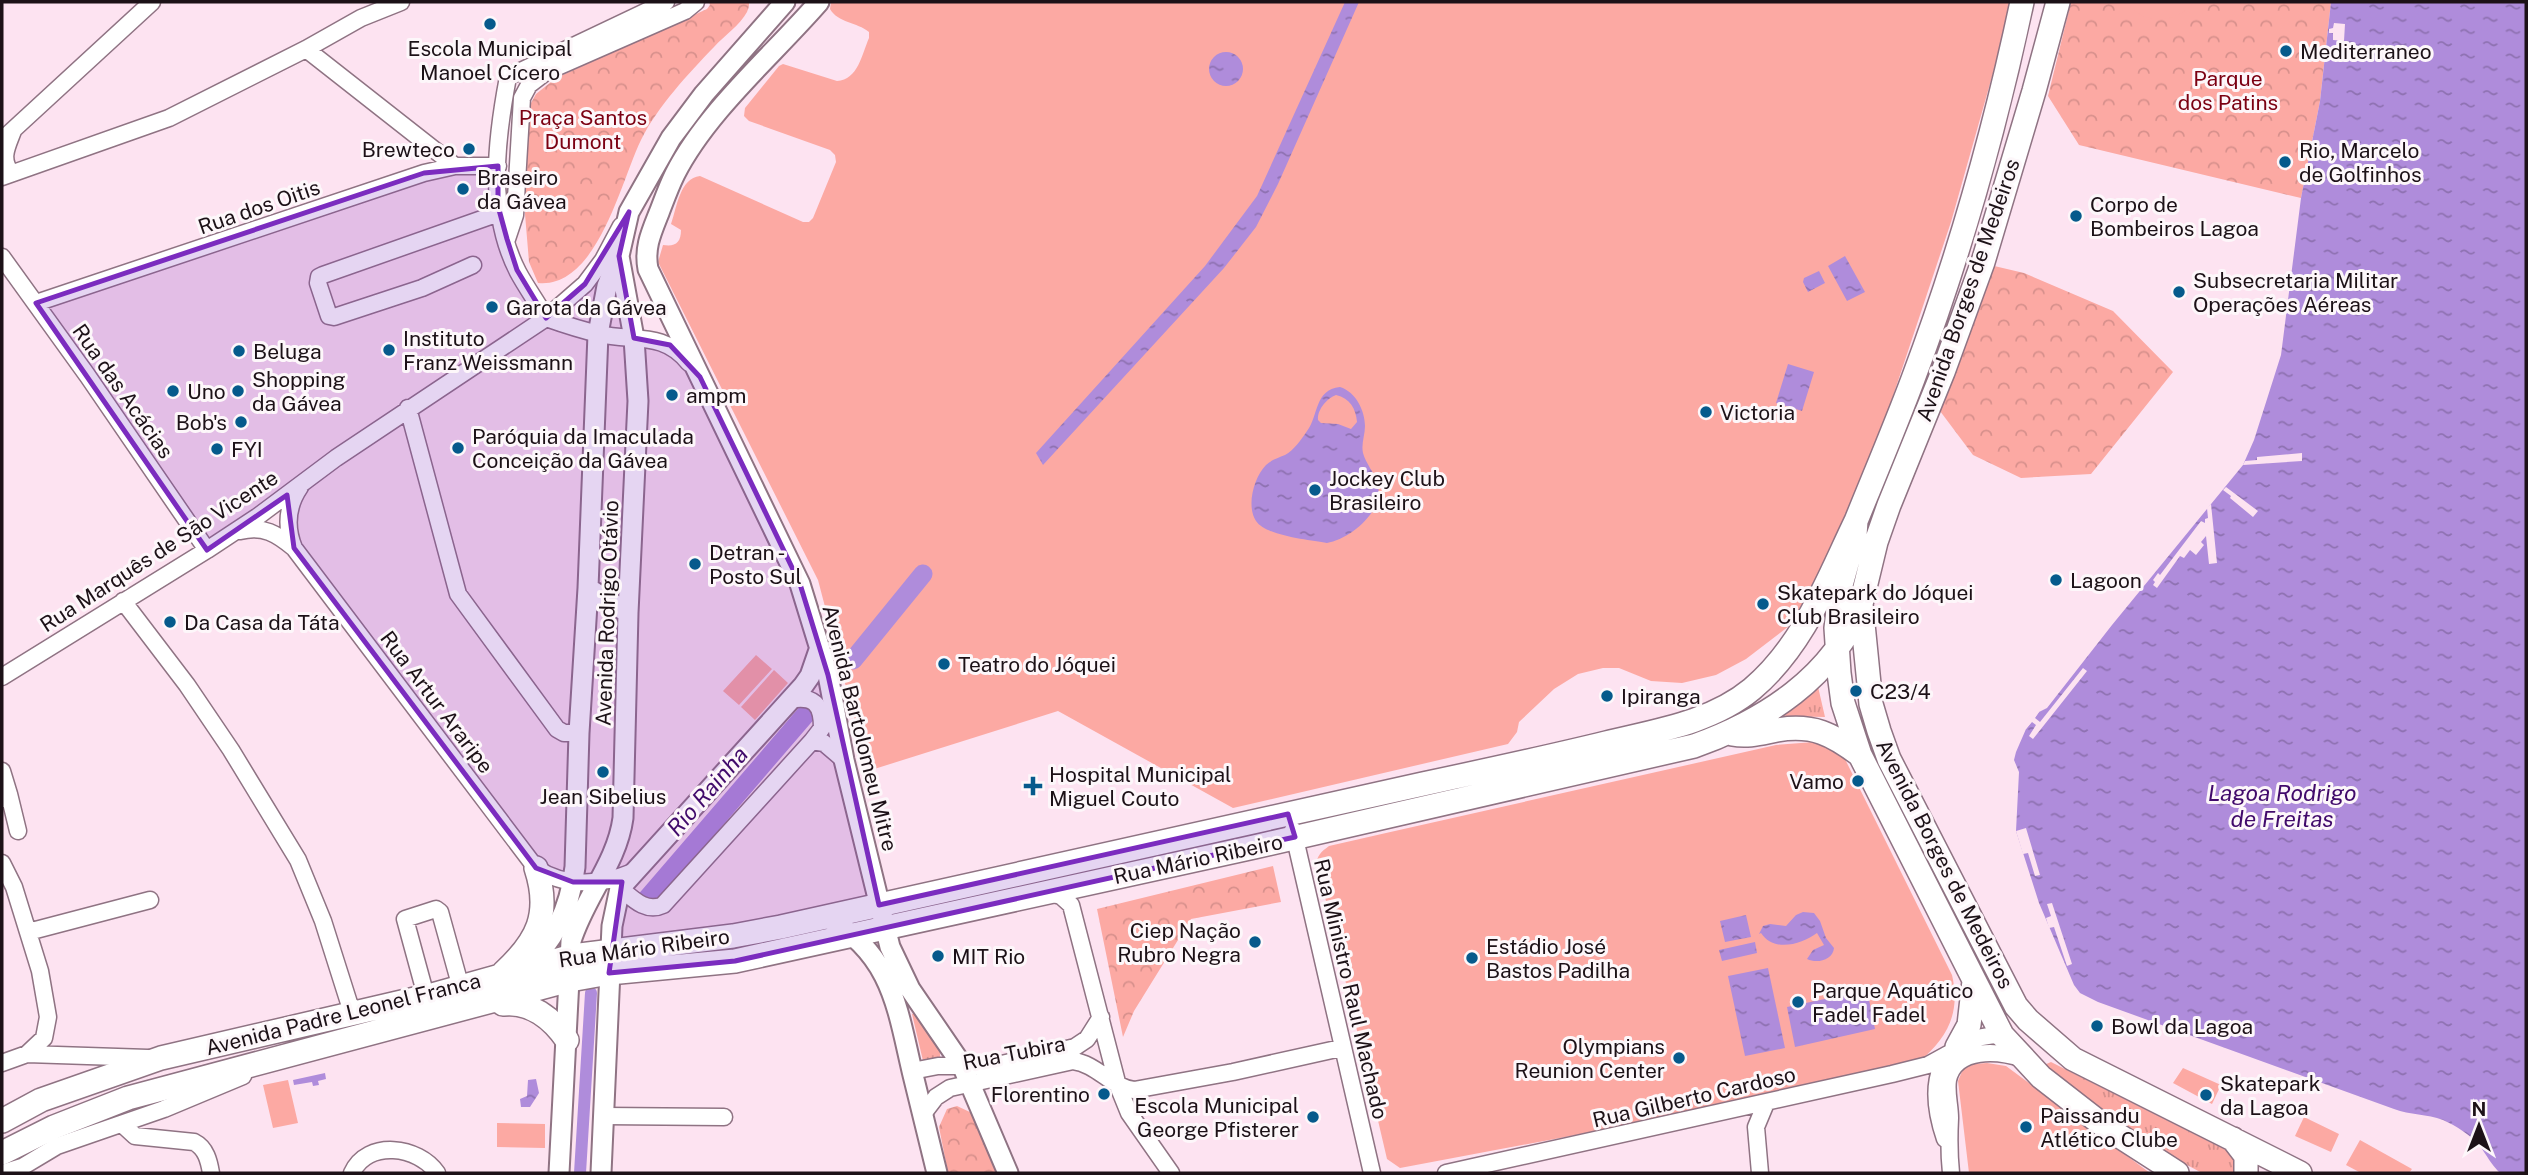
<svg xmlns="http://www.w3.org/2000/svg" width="2528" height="1175" font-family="'Public Sans',sans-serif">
<defs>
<pattern id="grass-tufts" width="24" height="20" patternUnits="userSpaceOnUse" patternTransform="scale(1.75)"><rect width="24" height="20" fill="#fca9a3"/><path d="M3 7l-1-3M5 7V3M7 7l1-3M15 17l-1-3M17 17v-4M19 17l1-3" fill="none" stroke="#d7908c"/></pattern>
<pattern id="park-crowns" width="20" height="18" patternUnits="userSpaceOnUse" patternTransform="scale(1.75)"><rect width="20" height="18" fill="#fca9a3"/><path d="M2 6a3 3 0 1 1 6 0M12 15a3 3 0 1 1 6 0" fill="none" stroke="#d7908c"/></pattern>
<pattern id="water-ripples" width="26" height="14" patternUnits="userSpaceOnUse" patternTransform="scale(1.75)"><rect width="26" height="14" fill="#af8cdb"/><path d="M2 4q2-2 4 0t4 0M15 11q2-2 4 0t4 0" fill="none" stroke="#8e71b1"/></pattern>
</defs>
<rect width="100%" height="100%" fill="#fde3f1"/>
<path fill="url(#grass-tufts)" d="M1816 678 1825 717 1776 716Z
M914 1013 940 1047V1059L924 1065 912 1014Z
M2051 1062 2230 1152 2237 1159V1173H2202L2161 1151 2107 1115 2044 1065Z"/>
<path fill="url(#park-crowns)" d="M709 2H749C749 7 749 7 747 12 740 25 724 36 714 47 688 74 658 106 641 140 621 181 597 289 538 283L529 262 525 214 526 112 536 94 556 78 707 9 710 5Z
M2071 2H2331L2320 101 2301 198 2079 145 2048 96Z
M1990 265 2024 273 2113 311 2173 372 2091 474 2021 478 1973 455 1940 411Z
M1273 866 1281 902 1191 919 1134 1011 1123 1037 1097 909Z
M957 1106 972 1113 996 1173H948L939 1127 947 1109Z"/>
<path fill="#fca9a3" d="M831 2H2010L2002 41 1951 222 1890 405 1822 576 1789 626 1746 659 1716 675 1682 683 1651 681 1619 668H1603L1578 674 1554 689 1519 722 1517 732 1508 744 1233 808 1058 711 868 771 818 580 658 262 663 245C675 247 681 243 681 230L671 224C677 207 680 178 700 176L803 222H809L813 218 836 162 835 155 830 150 749 121 744 116 745 108 779 66 783 64 837 81C858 80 862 54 869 38V32C857 22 838 23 830 9Z
M2126 2H2194C2177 24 2143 26 2126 2Z
M756 655 772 669 739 705 723 691Z
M774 670 788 683 755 720 741 707Z
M1814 742 1827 744 1843 755 1952 975C1961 1014 1947 1038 1918 1063L1661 1119 1400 1168 1387 1159 1330 915 1316 866C1317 855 1321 852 1329 846L1386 833 1776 745Z
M1987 1063 2006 1066 2150 1173H1969L1958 1081 1963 1069 1974 1064Z
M2183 1068 2221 1085 2212 1104 2173 1083Z
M288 1080 298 1123 273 1128 263 1085Z
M2304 1117 2339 1134 2331 1152 2295 1136Z
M497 1123 545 1124V1148L497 1147Z
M2360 1140 2412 1169 2409 1173H2361L2346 1165Z"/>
<path fill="url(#water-ripples)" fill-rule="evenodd" d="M1345 2H1359L1278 184 1256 227 1224 268 1043 465 1036 453 1205 266 1257 196Z
M2331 2H2526V1173H2500C2491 1164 2487 1156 2480 1146 2472 1136 2455 1125 2443 1120 2427 1114 2410 1115 2394 1109L2098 1002 2080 993 2074 985 2039 903 2016 831 2019 772 2014 760 2016 752 2026 729 2039 712 2047 708 2112 625 2243 465 2254 440 2281 355 2301 198 2320 101Z
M1209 69a17 17 0 1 1 34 0a17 17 0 1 1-34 0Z
M1845 256 1865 292 1847 301 1828 266Z
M1819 271 1825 283 1808 292 1803 282 1804 278Z
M1788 364 1814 372 1802 411 1776 403Z
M1340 387C1356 392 1365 411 1365 426 1365 435 1361 444 1363 453 1366 464 1374 472 1377 482 1387 510 1350 539 1327 543 1309 540 1266 536 1256 521 1246 506 1254 477 1266 465 1271 460 1278 458 1285 455 1294 450 1301 440 1307 431 1319 415 1314 390 1340 387ZM1336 395C1350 398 1356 409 1357 422L1351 429 1338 424 1321 423 1318 420C1317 410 1327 398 1336 395Z
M1803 912 1814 913 1820 921 1826 938 1834 948C1833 960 1817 964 1807 959L1813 950 1824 945 1817 933C1802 944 1774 953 1761 933L1759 934 1763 926 1770 924 1786 926 1796 915Z
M1746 915 1751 937 1725 942 1720 921Z
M1755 942 1757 953 1722 961 1719 950Z
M1768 968 1785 1048 1745 1056 1728 976Z
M1867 990 1875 1029 1795 1047 1787 1007Z
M325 1073 326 1079 318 1081 319 1085 313 1086 312 1082 294 1085 293 1080Z
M536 1079 539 1093 530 1107H521L520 1099 527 1096 528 1080Z"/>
<path fill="#fde3f1" d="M2334 23 2345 24 2344 41 2333 40V33H2329V29L2333 28Z
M2302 453V461L2243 465 2245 461 2257 460V457Z
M2226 487 2258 511 2253 517 2230 498 2231 496 2223 490Z
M2211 504 2217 563 2209 564 2206 536 2201 542 2204 545 2196 555 2190 550 2184 558 2180 556 2157 588 2153 585 2155 582 2153 580 2158 573 2160 575 2201 521 2205 523V519L2208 518 2207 508Z
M2083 668 2087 671 2033 739 2029 736 2036 725 2032 722 2026 729 2023 727 2037 710 2039 712 2035 718 2040 722Z
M2026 828 2040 875 2035 876 2028 853 2023 854 2016 831Z
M2052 903 2072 964 2067 966 2054 927 2049 928 2046 918 2051 916 2047 904Z"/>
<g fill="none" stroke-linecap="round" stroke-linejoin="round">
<path stroke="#af8cdb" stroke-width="12" d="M580 1173 591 993"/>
<path stroke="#af8cdb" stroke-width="19" d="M853 660 923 574
M646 900 806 714"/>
<g stroke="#8f7383" stroke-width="19">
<path id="minor" d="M666 2 508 77C496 140 487 212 518 272 526 287 537 302 546 318 563 324 581 330 599 334 634 342 664 331 689 363
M306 49 455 166
M2 140 152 2
M11 173C0 158 7 147 13 131
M2 177 169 118 306 49 361 18 401 2
M507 239 515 215 522 98 529 85 546 72 685 11 696 2
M2 257 87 375 207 550
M473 265 422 288 334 317 329 316 318 283 319 277 323 275 499 213
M36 303 424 173 455 166H498
M408 408 458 594 557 729 564 733H579
M240 531C263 525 277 534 294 548L536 868C565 888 602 885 633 872
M294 548C285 526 287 506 300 487
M123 601 187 685 231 750 298 860 323 921 349 1003 355 1011
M2 677 207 550 257 517 336 458 546 318 585 284 603 260 621 226
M812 741 824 743 844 760
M2 771 9 794 2 799
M9 794 18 831
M1293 830 1372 1173
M2 863 14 887 40 971 48 1017 44 1038 27 1054
M620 888C633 899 646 913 663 905L812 741 822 728C822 704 814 695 789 700
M1047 892 1061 896 1071 905 1118 1086 1129 1113 1171 1173
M28 932 150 900
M426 996 405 919 436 909 440 912 461 988
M2 1063 27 1054 148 1058
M912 1071 938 1066H993L1075 1047 1087 1039 1101 1017
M923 1114 936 1097 950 1088 1073 1061C1097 1064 1111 1087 1134 1090L1233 1072 1341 1048
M604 1116 724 1117
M122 1124 135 1136 194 1142C206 1148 209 1161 211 1173
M1945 1139C1927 1086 1934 1036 2002 1035
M3 1173 22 1167 57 1146 164 1109 243 1076
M352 1173C367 1139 419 1146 437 1173
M1446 1173 1892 1074 1928 1065 1948 1054
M1760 1173 1756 1127 1766 1103
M1951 1173C1949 1154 1949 1137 1950 1118 1950 1105 1946 1093 1948 1080 1955 1046 2000 1051 2023 1059"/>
</g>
<g stroke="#8f7383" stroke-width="23">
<path id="major" d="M819 2C773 55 707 111 675 174 669 186 664 200 659 213 651 233 644 248 648 269L800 584 828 675 844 760 890 947 910 989 962 1065 1008 1173
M588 588 628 613
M826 917C893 955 897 1008 913 1075 921 1108 929 1140 937 1173
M524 968C555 942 570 907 575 867L579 733 588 588 598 334 607 286 619 256 629 212 671 138 704 94 785 2
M559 1173 571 941C584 898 617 863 623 818L628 613 638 401 634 338 619 256
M601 1173 612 926 620 888 803 686 810 676 819 650"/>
</g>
<g stroke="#8f7383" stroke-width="26">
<path id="highway" d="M2022 2C1995 129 1959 257 1913 379 1895 427 1875 474 1856 521L1855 535 1841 585 1836 628 1839 673 1843 703 1860 755 2002 1035 2041 1077 2104 1126 2177 1173
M2058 2 2034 91 1983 262 1943 372 1889 505 1876 542 1861 604 1871 704 1879 731 1889 759 2016 1006 2028 1020 2073 1059 2300 1173
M1732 734C1749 737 1761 733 1777 730 1813 724 1832 734 1860 755
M503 973C538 941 551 914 536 868
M503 1004C530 1001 552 1018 567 1040
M1957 1047 1969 1025 1974 981
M2 1121 41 1100 161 1058 432 995 572 956 733 936 781 927C995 879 1209 831 1423 784 1484 771 1545 758 1606 743 1655 731 1711 723 1752 689 1804 645 1827 581 1856 521
M2233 1139 2246 1156V1173
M2 1153 54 1127 128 1098 570 980 609 973 735 961 1254 847 1694 746C1764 721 1834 677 1861 604"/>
</g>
<use href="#minor" stroke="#fff" stroke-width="16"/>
<use href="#major" stroke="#fff" stroke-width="19"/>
<use href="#highway" stroke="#fff" stroke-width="23"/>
</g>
<path fill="#7b2cbf" fill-opacity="0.2" stroke="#7b2cbf" stroke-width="5" stroke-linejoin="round" d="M498 166V206L507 239 517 270 546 318 585 284 629 212 619 256 634 338 670 345 700 377 800 584 828 675 879 905 1288 814 1295 837 735 961 609 973 622 882H573L536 868 294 548 287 495 207 550 36 303 424 173Z"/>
<g fill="#065a8c" stroke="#fdf7fa" stroke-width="2.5">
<circle cx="490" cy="24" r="7"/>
<circle cx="2286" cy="51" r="7"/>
<circle cx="469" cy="149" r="7"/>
<circle cx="2285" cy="162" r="7"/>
<circle cx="463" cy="189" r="7"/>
<circle cx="2076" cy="216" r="7"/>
<circle cx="2179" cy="292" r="7"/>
<circle cx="492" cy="307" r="7"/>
<circle cx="389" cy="350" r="7"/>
<circle cx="239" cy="351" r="7"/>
<circle cx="173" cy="391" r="7"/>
<circle cx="238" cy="391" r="7"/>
<circle cx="672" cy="395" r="7"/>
<circle cx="1706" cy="412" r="7"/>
<circle cx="241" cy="422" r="7"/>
<circle cx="458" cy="448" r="7"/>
<circle cx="217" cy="449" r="7"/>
<circle cx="1315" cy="490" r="7"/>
<circle cx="695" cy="564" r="7"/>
<circle cx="2056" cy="580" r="7"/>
<circle cx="1763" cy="604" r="7"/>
<circle cx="170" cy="622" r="7"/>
<circle cx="944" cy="664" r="7"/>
<circle cx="1856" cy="691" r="7"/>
<circle cx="1607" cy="696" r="7"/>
<circle cx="603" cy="772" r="7"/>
<circle cx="1858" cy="781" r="7"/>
<path d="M1029.5 775.5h7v7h7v7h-7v7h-7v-7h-7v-7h7z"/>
<circle cx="1255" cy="942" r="7"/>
<circle cx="938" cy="956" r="7"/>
<circle cx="1472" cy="958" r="7"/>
<circle cx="1798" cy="1002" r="7"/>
<circle cx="2097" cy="1026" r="7"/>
<circle cx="1679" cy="1058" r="7"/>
<circle cx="1104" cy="1094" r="7"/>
<circle cx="2206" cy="1095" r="7"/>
<circle cx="1313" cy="1117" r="7"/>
<circle cx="2026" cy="1127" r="7"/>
</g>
<g text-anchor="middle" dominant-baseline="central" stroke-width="6" stroke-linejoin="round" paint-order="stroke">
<g font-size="21" fill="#1c1117" stroke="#fdf7fa" text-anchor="start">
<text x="490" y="48" text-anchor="middle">Escola Municipal<tspan x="490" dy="24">Manoel Cícero</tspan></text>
<text x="2300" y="51">Mediterraneo</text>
<text x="455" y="149" text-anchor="end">Brewteco</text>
<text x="2299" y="150">Rio, Marcelo<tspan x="2299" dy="24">de Golfinhos</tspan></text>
<text x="477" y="177">Braseiro<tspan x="477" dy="24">da Gávea</tspan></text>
<text x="2090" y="204">Corpo de<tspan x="2090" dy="24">Bombeiros Lagoa</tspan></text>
<text x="2193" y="280">Subsecretaria Militar<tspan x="2193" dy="24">Operações Aéreas</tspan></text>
<text x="506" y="307">Garota da Gávea</text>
<text x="403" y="338">Instituto<tspan x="403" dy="24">Franz Weissmann</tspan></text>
<text x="253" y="351">Beluga</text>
<text x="252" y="379">Shopping<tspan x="252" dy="24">da Gávea</tspan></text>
<text x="187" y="391">Uno</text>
<text x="686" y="395">ampm</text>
<text x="1720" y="412">Victoria</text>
<text x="227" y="422" text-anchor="end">Bob's</text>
<text x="472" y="436">Paróquia da Imaculada<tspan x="472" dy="24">Conceição da Gávea</tspan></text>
<text x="231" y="449">FYI</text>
<text x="1329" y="478">Jockey Club<tspan x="1329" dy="24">Brasileiro</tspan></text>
<text x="709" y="552">Detran -<tspan x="709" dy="24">Posto Sul</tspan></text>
<text x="2070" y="580">Lagoon</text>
<text x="1777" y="592">Skatepark do Jóquei<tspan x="1777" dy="24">Club Brasileiro</tspan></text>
<text x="184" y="622">Da Casa da Táta</text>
<text x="958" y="664">Teatro do Jóquei</text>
<text x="1870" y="691">C23/4</text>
<text x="1621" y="696">Ipiranga</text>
<text x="1049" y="774">Hospital Municipal<tspan x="1049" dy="24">Miguel Couto</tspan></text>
<text x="1844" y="781" text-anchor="end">Vamo</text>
<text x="603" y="796" text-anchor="middle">Jean Sibelius</text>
<text x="1241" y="930" text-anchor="end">Ciep Nação<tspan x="1241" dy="24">Rubro Negra</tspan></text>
<text x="1486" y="946">Estádio José<tspan x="1486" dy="24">Bastos Padilha</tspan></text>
<text x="952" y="956">MIT Rio</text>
<text x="1812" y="990">Parque Aquático<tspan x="1812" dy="24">Fadel Fadel</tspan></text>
<text x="2111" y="1026">Bowl da Lagoa</text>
<text x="1665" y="1046" text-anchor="end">Olympians<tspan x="1665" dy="24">Reunion Center</tspan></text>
<text x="2220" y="1083">Skatepark<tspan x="2220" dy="24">da Lagoa</tspan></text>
<text x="1090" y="1094" text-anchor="end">Florentino</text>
<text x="1299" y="1105" text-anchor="end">Escola Municipal<tspan x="1299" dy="24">George Pfisterer</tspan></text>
<text x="2040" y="1115">Paissandu<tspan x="2040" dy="24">Atlético Clube</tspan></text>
</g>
<g font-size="21" fill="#7b0012" stroke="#fdf7fa">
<text x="2228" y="78">Parque<tspan x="2228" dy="24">dos Patins</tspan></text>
<text x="583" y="117">Praça Santos<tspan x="583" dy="24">Dumont</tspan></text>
</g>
<g font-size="21" fill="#1c1117" stroke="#fdf7fa">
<text transform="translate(259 207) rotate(-19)">Rua dos Oitis</text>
<text transform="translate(1968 290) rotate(-71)">Avenida Borges de Medeiros</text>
<text transform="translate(123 391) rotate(55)">Rua das Acácias</text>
<text transform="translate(159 551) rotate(-33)">Rua Marquês de São Vicente</text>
<text transform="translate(607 613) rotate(-88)">Avenida Rodrigo Otávio</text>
<text transform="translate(437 702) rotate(53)">Rua Artur Araripe</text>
<text transform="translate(860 728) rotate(76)">Avenida Bartolomeu Mitre</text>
<text transform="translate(1198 859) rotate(-12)">Rua Mário Ribeiro</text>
<text transform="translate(1945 864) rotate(63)">Avenida Borges de Medeiros</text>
<text transform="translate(644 948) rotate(-8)">Rua Mário Ribeiro</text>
<text transform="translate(1351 989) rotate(77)">Rua Ministro Raul Machado</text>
<text transform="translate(343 1014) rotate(-14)">Avenida Padre Leonel Franca</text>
<text transform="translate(1014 1053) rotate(-11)">Rua Tubira</text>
<text transform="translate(1694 1097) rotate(-13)">Rua Gilberto Cardoso</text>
</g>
<g font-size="23" font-style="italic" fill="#410a6b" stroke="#fdf7fa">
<text transform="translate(707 791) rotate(-49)">Rio Rainha</text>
<text x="2282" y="792">Lagoa Rodrigo<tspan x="2282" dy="26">de Freitas</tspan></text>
</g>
</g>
<rect width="2528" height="1175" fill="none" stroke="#1c1117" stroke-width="7"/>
<g transform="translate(2479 1126)" stroke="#fdf7fa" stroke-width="5" paint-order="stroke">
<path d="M0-5L12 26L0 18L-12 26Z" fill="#1c1117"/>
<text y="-10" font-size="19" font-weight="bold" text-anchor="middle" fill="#1c1117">N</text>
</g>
</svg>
